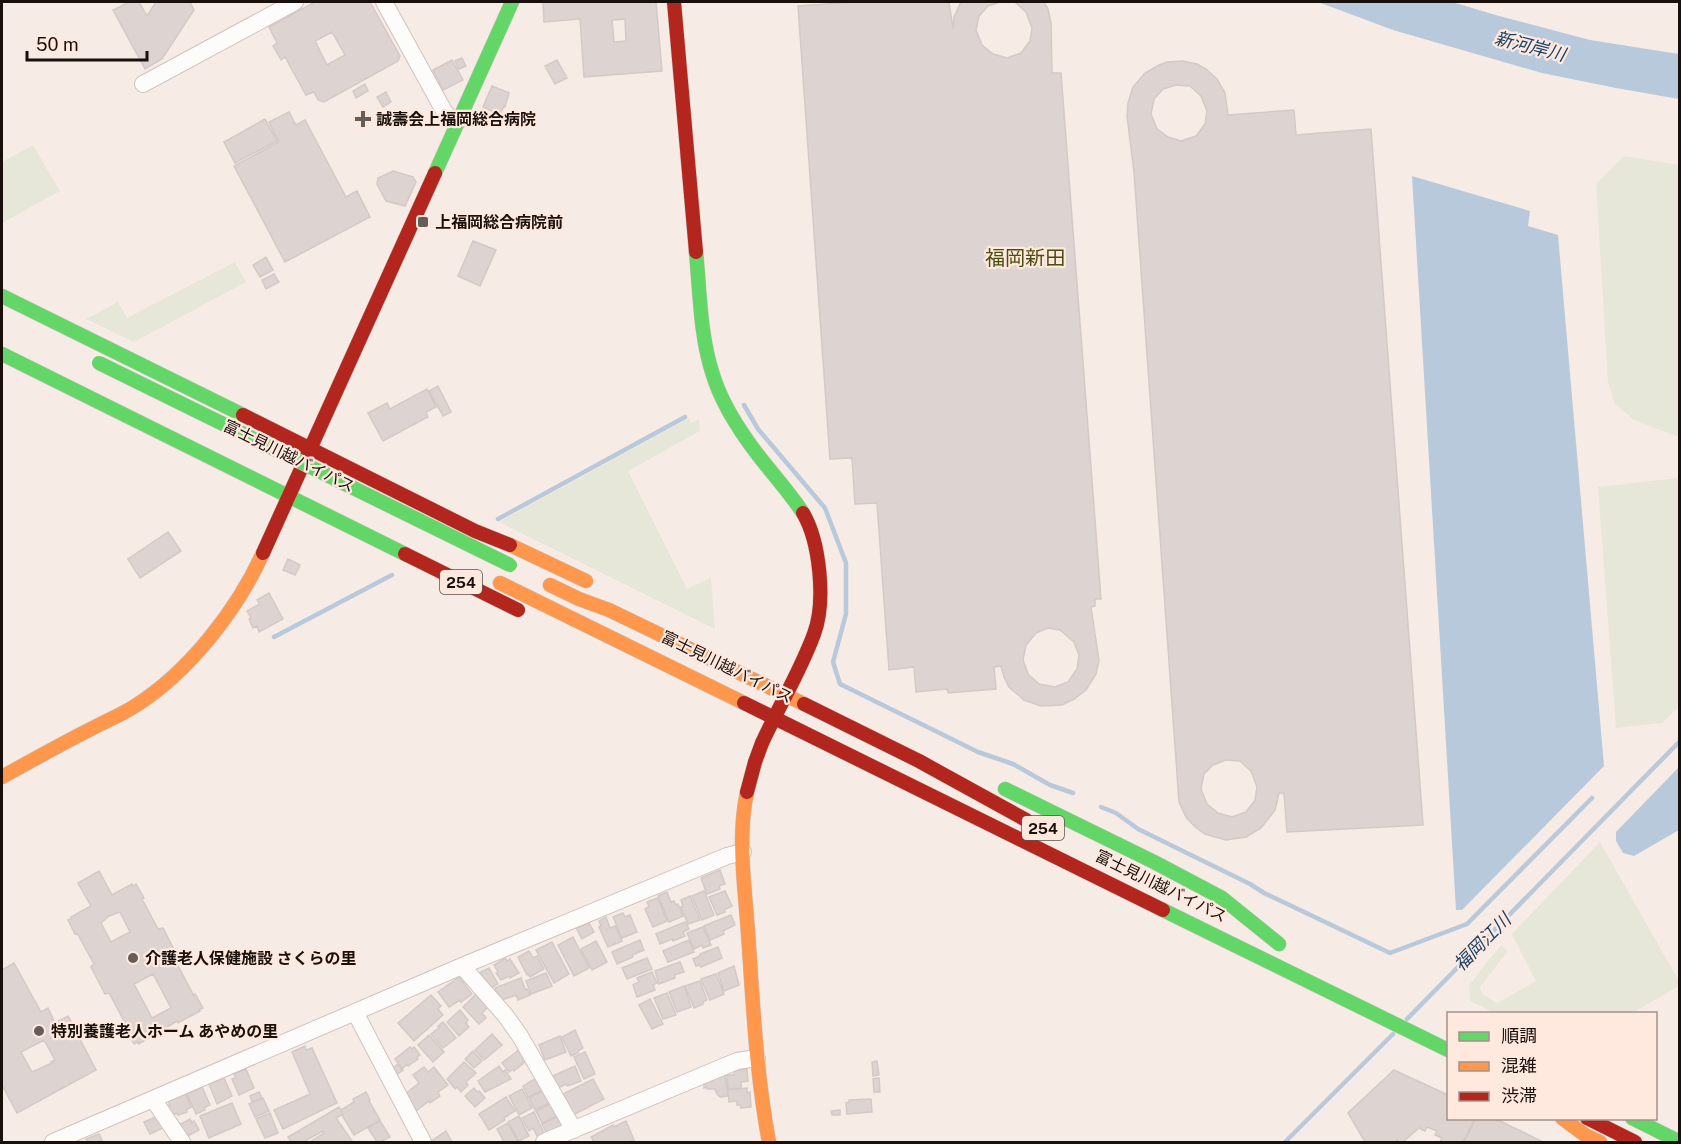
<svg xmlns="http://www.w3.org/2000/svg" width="1681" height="1144" font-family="'Public Sans','Noto Sans JP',sans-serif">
<rect width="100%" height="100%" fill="#f7ebe6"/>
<path fill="#e6e7d8" d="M33 145 60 191 2 223V162Z
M1624 156 1679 165V437L1634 420 1615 404 1608 382 1596 184Z
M235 262 246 282 134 342 86 319 118 302 127 318Z
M689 418 691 423 699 419 700 431 628 471 687 589 711 578 715 629 499 522Z
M1679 478V706L1662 723 1616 728 1598 487Z
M1600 842 1679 981V986L1632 1013H1495L1470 1001 1469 986 1485 964 1502 945 1507 952 1480 987 1482 994 1497 1003 1536 981 1512 934Z"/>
<path fill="#b8c9db" d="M1318 2H1452L1499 16 1590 40 1679 54V99L1616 88 1542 73 1393 30Z
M1412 176 1530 211 1528 226 1558 235 1604 766 1462 910H1456Z
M1679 767V830L1634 856 1623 853 1616 841V832Z"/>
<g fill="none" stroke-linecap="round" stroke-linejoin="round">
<path stroke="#b8c9db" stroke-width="4.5" d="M744 405 758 429 825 508 846 563V614L833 662 840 684 978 752 1013 764 1050 785 1073 793
M498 519 685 417
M274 637 392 575
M1101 807 1116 813 1138 829 1250 884 1264 893 1390 953 1467 924 1592 798
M1407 1019 1680 741
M1285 1142 1393 1034"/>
</g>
<path fill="#ddd3d0" stroke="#d4c9c6" stroke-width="1.5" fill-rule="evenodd" d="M129 2H139L147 16 156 2H190L194 10 162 59 145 69 113 10Z
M315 2H370L400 56 398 61 324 102 318 100 314 92 306 95 285 57 281 60 273 46 277 43 269 27ZM332 32 345 55 327 65 315 41Z
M543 2H656L662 71 584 77 580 19 544 22ZM625 19 626 41 614 42 612 20Z
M855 2H949L953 29 954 17 961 2H1000L988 6 979 16 976 30 982 45 993 54 1007 58 1021 53 1030 41 1032 28 1026 12 1015 2H1003H1044L1048 9 1051 23 1052 73H1061L1101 599H1095V606L1091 607 1098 654 1099 661 1096 674 1086 690 1074 699 1062 705 1041 706 1024 700 1009 687 1004 677 1001 666 994 667 996 689 948 693 947 689 916 692 914 667 889 670 877 503 855 504 852 458 830 459 798 6ZM1048 628 1060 630 1074 642 1079 655 1077 669 1068 682 1055 687 1039 684 1028 674 1023 660 1026 645 1036 633Z
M462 58 466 66 459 69 455 61Z
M452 60 463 80 443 90 433 70Z
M557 60 567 78 555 84 545 66Z
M1183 61 1197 64 1206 69 1217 79 1225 93 1228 115 1294 110 1296 135 1371 129 1423 825 1287 832 1284 793H1279L1275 810 1261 828 1246 837 1226 840 1205 834 1195 827 1186 817 1179 802 1134 172 1127 116 1128 103 1133 87 1145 73 1159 65 1167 62ZM1176 85 1190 86 1201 96 1207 111 1205 124 1196 136 1181 141 1168 137 1157 129 1151 114 1154 99 1163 89ZM1226 760 1240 761 1251 771 1257 787 1255 800 1246 812 1232 817 1218 813 1207 804 1201 789 1204 774 1213 765Z
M365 84 368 91 356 98 353 91Z
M492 86 509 93 505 107 504 106 500 115 483 107Z
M386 92 391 102 383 107 377 97Z
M481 110 491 115 486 125 476 120Z
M289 112 296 125 305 120 346 197 357 191 370 217 285 262 234 166 279 142 269 122Z
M265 119 277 141 235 163 224 142Z
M393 171 413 177 416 182 405 206 386 201 377 184 378 178Z
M473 241 496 250 480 286 458 276Z
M266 257 273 270 260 277 253 265Z
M274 274 279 282 266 289 262 280Z
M438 386 451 412 443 416 429 391Z
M427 389 436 407 426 412 428 417 383 441 368 413 387 403 390 409Z
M168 532 181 551 140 578 128 559Z
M288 559 300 565 295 575 283 570Z
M269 593 283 619 259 632 257 626 253 628 249 619 251 618 247 611 260 604 257 600Z
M720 870 725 884 719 886 720 889 707 894 701 878Z
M99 871 112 895 132 884 133 886 136 884 144 898 142 899 158 929 163 928 177 955 174 958 194 996 195 994 203 1008 199 1010 200 1011 178 1023 177 1021 139 1044 138 1042 134 1044 127 1031 129 1030 109 993 105 994 91 967 94 964 77 933 75 934 68 920 71 919V917L91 906 78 883ZM120 912 130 932 111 942 101 923 109 916ZM153 974 171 1008 152 1018 134 984Z
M704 891 714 915 702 920 692 896Z
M725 891 732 906 724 910 725 912 717 915 709 897Z
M667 892 671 902 674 901 676 905 678 904 683 916 669 922 658 896Z
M690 896 700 920 688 924 681 907 683 906 681 900Z
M658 898 667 921 653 927 645 909 649 907 647 902Z
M623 913 625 917 630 915 637 932 622 938 613 917Z
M731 915 735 925 723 931 724 934 710 940 704 926Z
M606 917 610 928 615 926 622 941 608 947 599 927 601 926 599 921Z
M685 922 689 929 683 932 685 936 673 941 672 939 660 944 656 934Z
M589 923 594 932 582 939 576 928Z
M703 927 711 945 703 948 702 945 694 949 687 933Z
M573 937 589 968 574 976 558 945Z
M640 940 644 950 632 955 633 957 617 964 612 952Z
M689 940 694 952 668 962 663 951Z
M596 941 607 962 592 970 581 949Z
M552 942 569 974 554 983 536 950Z
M718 947 722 958 701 967 700 965 696 966 693 959 700 956V954Z
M529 951 533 958 537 956 544 969 530 977 528 974 527 975 518 957Z
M505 958 507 961 510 959 519 973 510 978 509 976 501 980 496 973 498 972 494 965Z
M647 958 652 969 627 979 622 968Z
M680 962 684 972 674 975 675 978 659 984 655 971Z
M14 963 41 1012 48 1008 55 1023 68 1016 96 1070 17 1113 2 1085V970ZM44 1040 55 1060 51 1062 52 1063 32 1072 21 1052Z
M734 966 739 985 724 991 718 973Z
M489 968 498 984 490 988 479 973Z
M652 972 657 983 653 985 655 990 637 997 633 985 639 982 637 978Z
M546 973 552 986 531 994 526 981Z
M716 974 724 994 710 1000 701 979Z
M459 977 472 994 461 1002 460 1000 449 1007 438 992Z
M521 978 525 989H527L530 995 518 1000 516 995 502 1000 499 999 495 988Z
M700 981 707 1000 703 1002V1004L694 1008 685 986Z
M684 986 691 1007 677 1012 669 992Z
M667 993 676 1015 663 1019 654 998Z
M476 994 488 1007 482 1013 486 1018 479 1024 463 1007Z
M431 995 441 1006 438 1009 443 1015 414 1041 398 1023Z
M650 999 663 1024 652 1029 639 1005Z
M460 1010 468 1020 466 1023 469 1027 459 1036 447 1022Z
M443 1022 456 1038 443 1048 431 1034 440 1027 438 1026Z
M575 1030 583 1048 578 1051V1053L571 1056 562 1037Z
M492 1034 502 1045 484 1060 475 1050Z
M429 1035 444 1052 433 1062 418 1045Z
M560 1036 566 1052 545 1060 539 1045Z
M305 1046 306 1050 312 1048 337 1103 283 1129 274 1110 310 1094 292 1052Z
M410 1047 412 1049 414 1047 420 1055 417 1057 418 1059 408 1066 407 1064 402 1069 395 1059Z
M520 1049 527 1060 514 1071 513 1069 509 1072 502 1063Z
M473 1051 482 1061 474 1068 465 1059Z
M585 1052 595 1074 584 1079 574 1057Z
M877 1061 879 1075 873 1076 872 1062Z
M464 1062 476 1073 466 1082 468 1085 461 1092 457 1087 455 1089 447 1079Z
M398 1064 403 1070 396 1075 392 1069Z
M499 1066 503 1072 505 1070 511 1079 485 1092 478 1081Z
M575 1066 581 1081 567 1086 566 1084 558 1088 553 1076Z
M424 1067 428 1072 434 1067 448 1085 438 1092 440 1096 430 1103 429 1101 416 1111 404 1095 419 1083 413 1075Z
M246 1069 254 1088 239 1095 232 1079 236 1078 234 1074Z
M747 1069 748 1081 741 1082V1088L728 1089 727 1075H734V1071Z
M1394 1070 1448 1095V1118H1475L1463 1142H1440L1442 1138 1435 1135 1437 1131 1427 1127 1425 1131 1419 1128 1403 1142H1399L1397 1140 1395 1142H1365L1348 1113Z
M725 1075 728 1096 720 1097 717 1094 715 1089H707V1087L704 1088V1082L713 1081V1078Z
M538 1077 544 1089 528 1097 523 1086Z
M224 1078 232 1096 217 1104 209 1084Z
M879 1078 880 1092H874L873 1079Z
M593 1079 604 1099 573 1115 563 1094Z
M202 1087 210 1105 204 1108 205 1110 196 1114 187 1094Z
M474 1088 477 1092 479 1091 485 1098 475 1107 465 1096Z
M747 1088V1093L750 1092 751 1107 741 1108 740 1105H737V1101L729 1102 728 1090Z
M522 1089 532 1108 519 1115 509 1096Z
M545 1090 551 1102 535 1110 529 1098Z
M259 1092 262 1098 252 1102 250 1096Z
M366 1092 370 1100 369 1101 380 1120 354 1135 342 1115 343 1114 341 1110 354 1102 353 1099Z
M185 1093 191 1107 186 1110 187 1112 178 1115 177 1113 170 1116 166 1106 170 1105 168 1100Z
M506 1097 515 1111 504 1118 505 1120 489 1130 479 1114Z
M263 1098 269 1111 255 1117 249 1104Z
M871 1099 872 1112 847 1114 846 1103 849 1102V1100Z
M232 1103 241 1124 209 1138 200 1116Z
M552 1103 558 1115 542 1123 536 1111Z
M339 1107 343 1114 336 1118 352 1141 349 1142H310L324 1133 323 1131 303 1142H291L288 1137Z
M840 1110V1115H832L831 1111Z
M534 1112 544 1133 537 1136 533 1128 529 1131 522 1118Z
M270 1113 278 1133 265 1138 256 1119Z
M157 1116 163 1128 150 1134 144 1122Z
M519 1116 529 1136 519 1141 508 1122Z
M559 1116 563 1129 548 1136 542 1124Z
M1476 1118H1494L1543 1142H1464Z
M190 1119 192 1123 194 1121 199 1130 186 1137 179 1125Z
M380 1121 390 1137 380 1142H377L368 1128Z
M626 1121 634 1140 628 1142H594L591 1137 613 1125 614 1127Z
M508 1123 518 1142H504L497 1129Z
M446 1131 452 1142H432L431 1141Z
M99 1134 102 1140 97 1142H88L86 1139Z"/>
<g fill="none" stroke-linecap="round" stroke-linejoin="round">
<g stroke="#cdc3be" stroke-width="18">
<path id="street" d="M384 2 444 111 449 117 458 121
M143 84 295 2
M462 966 505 1015 520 1036 574 1130
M355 1012 423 1142
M153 1099 182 1142
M53 1142 462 966 727 856 743 852
M544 1142 737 1061 757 1058"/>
</g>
<g stroke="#cdc3be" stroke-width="15">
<path id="fast" d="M435 173 512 2
M696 252C700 293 700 336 713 375 720 398 733 420 747 440 764 465 786 487 803 513
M2 296 243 415
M2 354 405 554
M1005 789 1154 862 1222 898 1279 944
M1163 910 1448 1050
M1632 1118 1680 1142"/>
</g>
<g stroke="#cdc3be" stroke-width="15">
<path id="slow" d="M510 545 586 581
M500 583 744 703
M550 585 579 599 609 610 804 704
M2 777C31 761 61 744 91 729 106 721 121 715 135 706 189 672 237 610 263 553
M747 792C737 838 745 887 748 933 753 1003 756 1073 769 1142
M1562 1118 1585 1135 1600 1142"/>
</g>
<g stroke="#cdc3be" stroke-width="15">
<path id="jam" d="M674 2 696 252
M243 415 475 531 510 545
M263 553 435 173
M405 554 518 610
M744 703 1163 910
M804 704 919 761 1026 820
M747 792 755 762 762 743C779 706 800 672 814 634 826 602 820 542 803 513
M1587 1118 1635 1142"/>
</g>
<use href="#street" stroke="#fefcfb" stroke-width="16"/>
<use href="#fast" stroke="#63d668" stroke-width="14"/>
<use href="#slow" stroke="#ff974d" stroke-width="14"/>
<use href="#jam" stroke="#b3261e" stroke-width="14"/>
<g stroke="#cec8c6" stroke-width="15" stroke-linecap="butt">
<path id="fast-bridge" d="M99 363 510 565"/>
</g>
<use href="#fast-bridge" stroke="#63d668" stroke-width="14"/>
</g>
<g fill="#675d58" stroke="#ffe8de" stroke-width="2">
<path d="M360 110h6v6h6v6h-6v6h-6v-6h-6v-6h6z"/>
<rect x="417" y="216" width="12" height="12" rx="3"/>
<circle cx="133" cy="958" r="6"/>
<circle cx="39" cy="1031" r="6"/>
</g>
<g text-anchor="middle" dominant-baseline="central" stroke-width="4.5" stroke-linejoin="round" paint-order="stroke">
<g fill="#ffe8de" stroke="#5e514b" stroke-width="1.5">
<rect x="440" y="570" width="42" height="24" rx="4.5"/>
<rect x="1022" y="816" width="42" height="24" rx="4.5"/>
</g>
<g font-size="15" font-weight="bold" fill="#19100c">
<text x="461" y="582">254</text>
<text x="1043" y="828">254</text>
</g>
<g font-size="16" font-weight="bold" fill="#19100c" stroke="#ffe8de" text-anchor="start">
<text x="376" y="119">誠壽会上福岡総合病院</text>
<text x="435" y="222">上福岡総合病院前</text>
<text x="145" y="958">介護老人保健施設 さくらの里</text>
<text x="51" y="1031">特別養護老人ホーム あやめの里</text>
</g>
<g font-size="16" fill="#19100c" stroke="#ffe8de">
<text transform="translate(289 456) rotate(26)">富士見川越バイパス</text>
<text transform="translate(727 667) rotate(26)">富士見川越バイパス</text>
<text transform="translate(1161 886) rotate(26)">富士見川越バイパス</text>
</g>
<g font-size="18" font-style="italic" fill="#164268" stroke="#ffe8de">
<text transform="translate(1530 46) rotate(14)">新河岸川</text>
<text transform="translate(1482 942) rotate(-45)">福岡江川</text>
</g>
<g font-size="20" fill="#4b4d10" stroke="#ffe8de">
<text x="1025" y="258">福岡新田</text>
</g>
</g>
<rect width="1681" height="1144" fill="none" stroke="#19100c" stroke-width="6"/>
<rect x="1447" y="1012" width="210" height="108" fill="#ffe8de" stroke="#a3928a" stroke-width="1.5"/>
<rect x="1459" y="1032" width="30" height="9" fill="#63d668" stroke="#a3928a" stroke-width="1.5"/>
<text x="1501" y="1042" font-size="18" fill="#19100c">順調</text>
<rect x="1459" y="1062" width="30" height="9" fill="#ff974d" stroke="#a3928a" stroke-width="1.5"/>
<text x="1501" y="1072" font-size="18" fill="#19100c">混雑</text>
<rect x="1459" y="1092" width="30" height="9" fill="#b3261e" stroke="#a3928a" stroke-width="1.5"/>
<text x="1501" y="1102" font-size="18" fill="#19100c">渋滞</text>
<path d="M27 51v9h120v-9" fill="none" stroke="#19100c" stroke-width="3"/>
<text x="36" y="51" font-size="18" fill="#19100c" stroke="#ffe8de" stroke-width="4.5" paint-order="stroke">50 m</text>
</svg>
